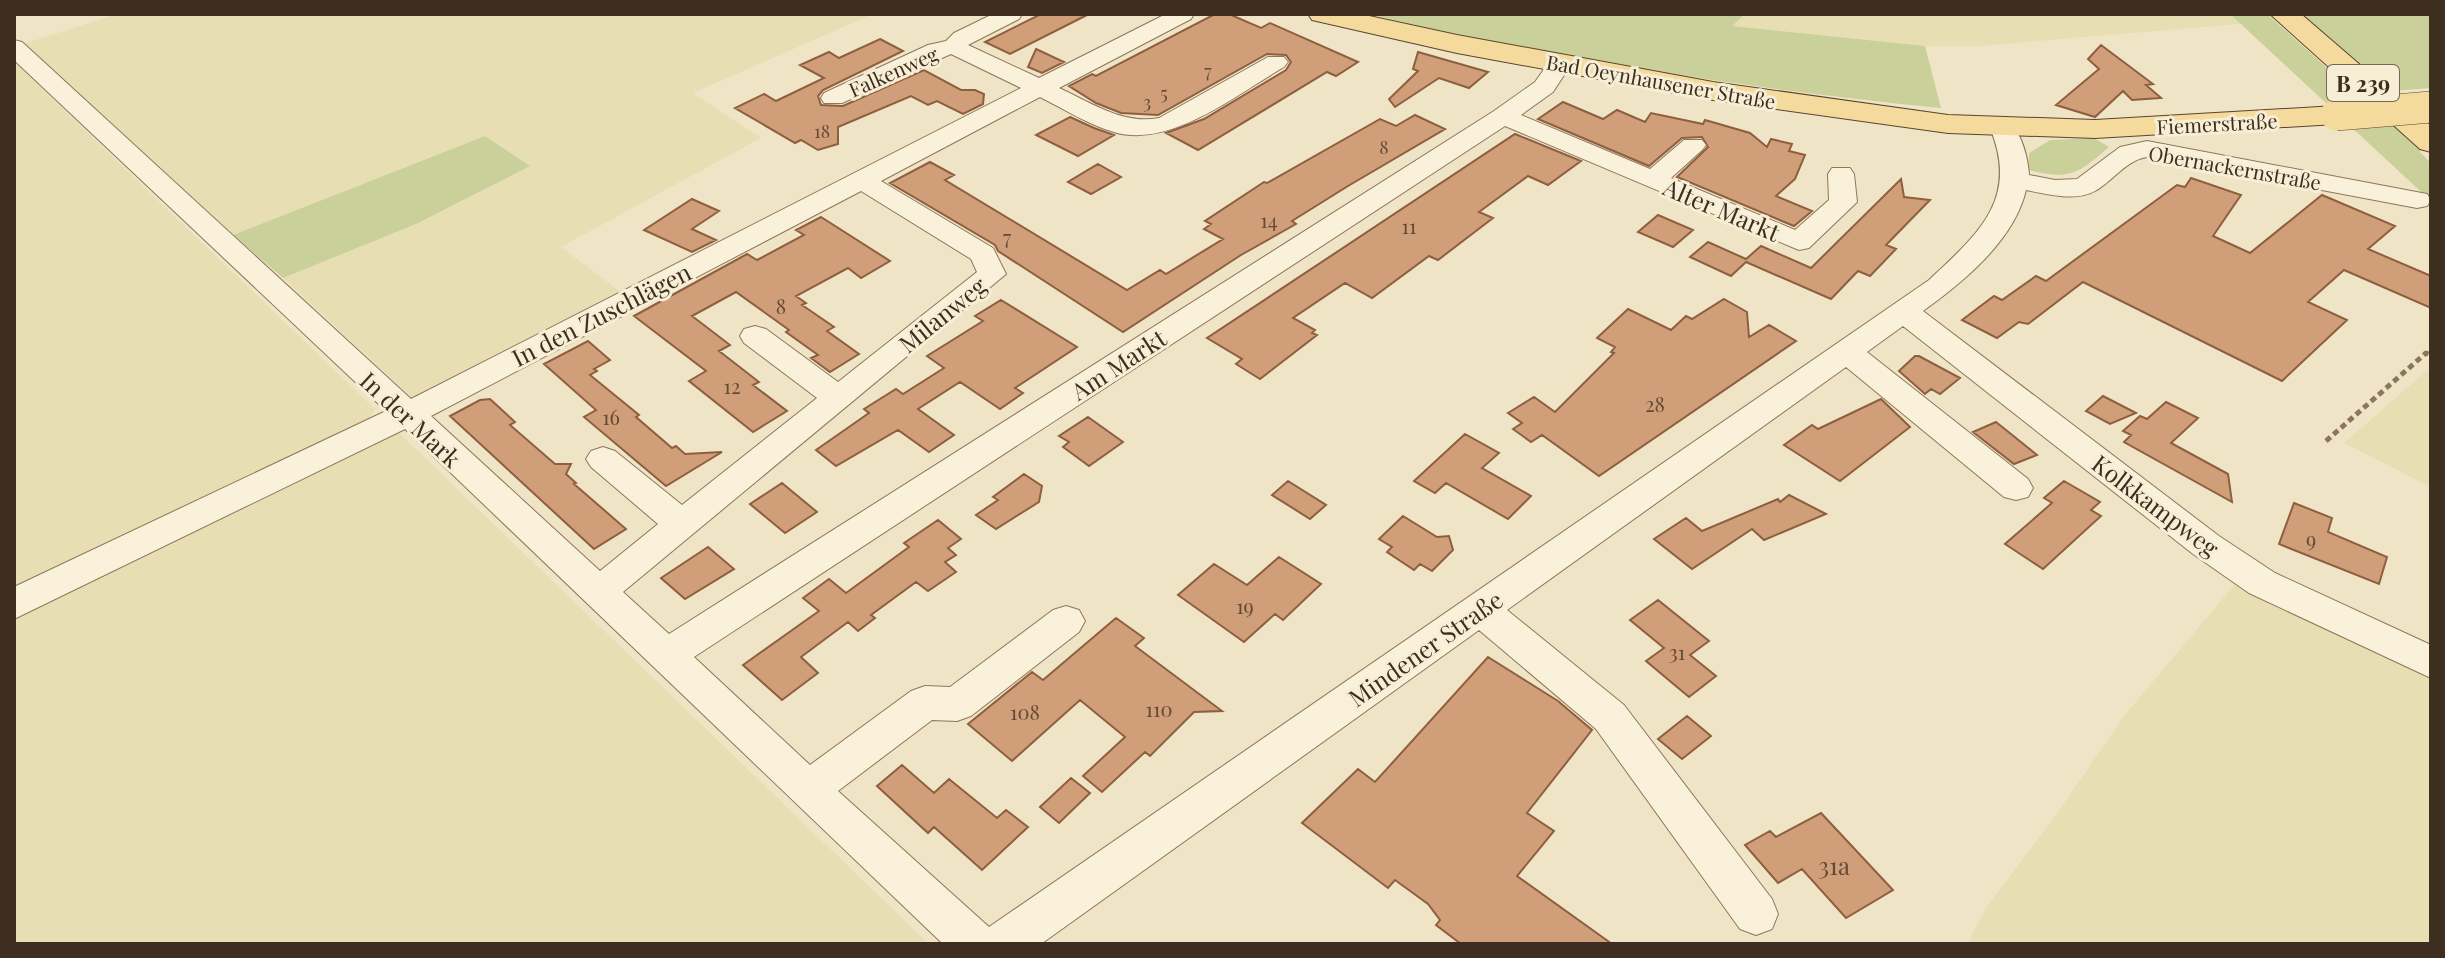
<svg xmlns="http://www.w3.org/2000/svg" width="2445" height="958" font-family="'Playfair Display',serif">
<rect width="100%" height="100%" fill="#f0e4c6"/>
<path fill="#e7dfb3" d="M117 14H873L693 93 761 138 561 247 625 295 417 402 283 278 416 224 529 166 485 136 233 235 23 44Z
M1745 14H2230L2241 24 1980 46H1925L1731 26Z
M14 62 375 409 365 426 14 596Z
M2431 367V487L2344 443Z
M396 430 929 944H14V614Z
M2240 578 2431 659V944H1967L1987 906 2051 822 2124 716Z"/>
<path fill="#c9d099" d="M1369 14H1745L1732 26 1925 46 1941 108C1749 89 1556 59 1369 14Z
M2230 14H2267L2363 100 2326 103Z
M2301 14H2431V88L2390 91Z
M2393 122 2426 150 2419 151 2431 163V201L2349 125Z
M485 136 530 166 416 224 283 278 233 235Z
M2094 138 2109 147C2079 173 2070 181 2029 170V153L2050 140Z"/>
<path fill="#d09f7a" stroke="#8e5f3f" stroke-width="2" d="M1041 14H1089L1010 54 985 42Z
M1215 14H1229L1261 28 1270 23 1358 62 1336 76 1327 72 1198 150 1166 133 1204 119 1286 70 1291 62 1286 55 1267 54 1158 115 1121 113 1096 103 1069 86 1092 74 1096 76Z
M880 39 903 51 823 90 818 96 821 105 843 106 924 70 961 90H975L984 94 983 104 963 114 937 101 928 105 911 96 838 127V144L818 150 801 140 795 143 735 108 764 94 776 101 824 78 800 65 829 52 839 58Z
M2101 45 2153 84 2146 85 2161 98 2132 100 2123 91 2095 117 2056 105 2099 69 2088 59Z
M1036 49 1064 62 1042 73 1028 67Z
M1418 52 1488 72 1469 88 1439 78 1395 107 1389 99 1418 71 1413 69Z
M1563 102 1603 119 1617 110 1645 122 1651 113 1703 124 1705 120 1750 133 1767 147 1771 139 1792 144 1789 151 1805 155 1795 179 1776 196 1812 211 1794 226 1677 177 1708 147 1702 137 1682 138 1649 166 1538 119Z
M1415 115 1445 129 1348 186 1292 221 1296 224 1241 255 1123 332 998 251 995 245 890 183 930 162 954 175 945 180 1127 290 1160 270 1166 274 1223 239 1204 229 1211 224 1205 221 1264 182 1267 183 1380 119 1396 126Z
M1070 117 1094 128 1114 135 1078 156 1036 135Z
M1515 134 1581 161 1548 185 1528 176 1479 212 1493 218 1438 260 1429 256 1372 298 1345 283 1293 318 1315 330 1312 333 1317 335 1260 379 1236 364 1242 359 1207 338Z
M1098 164 1121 177 1091 194 1068 182Z
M2191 178 2241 195 2213 236 2250 253 2322 195 2395 226 2368 249 2431 276V308L2344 270 2308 302 2347 320 2282 381 2083 282 2028 324 2019 322 1997 338 1962 320 1994 296 2002 300 2036 276 2046 281 2177 185 2185 187Z
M1901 179 1904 197 1930 200 1886 245 1896 249 1870 276 1858 271 1831 299 1746 262 1731 276 1690 257 1708 242 1746 259 1761 246 1811 268Z
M692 199 719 211 692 229 716 240 692 252 644 230Z
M1658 215 1693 230 1673 247 1638 232Z
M821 217 890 261 861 278 848 268 796 296 806 303 802 305 834 327 827 331 859 354 830 372 811 358 818 355 786 332 789 330 736 292 692 316 730 345 719 351 759 382 753 385 787 411 753 432 689 381 706 371 634 316 747 254 757 260 804 235 796 230Z
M1724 299 1747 312 1749 337 1769 325 1796 341 1599 476 1542 435 1531 442 1513 429 1522 423 1508 413 1534 397 1555 412 1614 353 1611 352 1615 347 1597 338 1628 309 1671 330 1686 316 1692 319Z
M1001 300 1077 347 1015 388 1023 393 1000 409 960 382 918 409 954 435 929 452 898 430 836 466 816 450 869 413 864 409 896 389 903 394 944 368 927 356 983 321 975 316Z
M588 341 610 360 594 369 597 371 590 375 639 415 636 417 672 448 676 446 685 454 722 452 666 486 584 417 596 410 544 364Z
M1915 356H1919L1960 378 1940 394 1931 389 1925 394 1899 371Z
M2103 396 2136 413 2110 424 2086 411Z
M490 399 515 422 510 425 555 464H571L566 474 576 483 574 484 626 529 594 549 450 416 480 400Z
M1881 399 1910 427 1840 481 1784 445 1812 425 1818 429Z
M2166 402 2198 418 2171 443 2228 474 2232 502 2124 442 2131 435 2123 431 2140 416 2147 419Z
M1088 417 1123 442 1089 466 1063 447 1069 442 1059 436Z
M1996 422 2037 455 2014 464 1973 432Z
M1465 434 1499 453 1482 468 1531 496 1508 519 1446 483 1435 493 1414 481Z
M1024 474 1042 486 1039 502 996 529 976 515 998 500 993 497Z
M1288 481 1326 505 1310 519 1272 495Z
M2064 481 2100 502 2091 510 2101 516 2043 569 2005 544 2052 503 2044 498Z
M782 483 817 512 785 533 750 504Z
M1789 495 1826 514 1764 540 1752 529 1692 569 1654 539 1686 518 1702 531 1778 499 1780 502Z
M2294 503 2332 518 2328 532 2387 557 2379 584 2279 544Z
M1403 516 1437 537 1449 536 1453 550 1432 571 1420 564 1414 570 1387 552 1392 547 1379 539Z
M938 520 961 539 948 548 956 555 945 562 956 572 928 591 916 582 871 615 875 618 858 631 848 622 801 657 818 673 782 700 743 665 819 611 803 598 829 579 846 593 909 547 904 543Z
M708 547 734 569 685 599 661 578Z
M1279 557 1321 584 1283 620 1275 614 1244 642 1178 595 1214 564 1247 585Z
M1658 600 1709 641 1690 655 1716 676 1689 697 1646 661 1664 648 1630 620Z
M1116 618 1144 638 1135 646 1222 711 1194 712 1150 756 1145 752 1102 792 1083 776 1125 737 1080 700 1012 761 968 724 1032 672 1043 680Z
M1488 657 1558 701 1592 730 1527 813 1554 831 1517 876 1612 944H1461L1436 925 1440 920 1428 904 1395 880 1388 888 1302 823 1358 769 1375 782Z
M1687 716 1711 736 1682 759 1658 739Z
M902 765 934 793 949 779 997 818 1006 810 1028 827 982 870 934 827 928 833 877 786Z
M1071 778 1090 793 1059 823 1040 807Z
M1821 813 1893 890 1846 918 1802 869 1778 883 1745 845 1770 831 1776 837Z"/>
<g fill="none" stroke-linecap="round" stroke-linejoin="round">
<g stroke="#8d765b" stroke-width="2">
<path id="minor" d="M993 14H1022L1019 19 968 45 1039 78 1166 14H1194L1191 19 1059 88C1092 103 1123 125 1159 118L1268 57H1284L1288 62 1284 67C1237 94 1170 149 1114 132 1089 125 1064 109 1040 97L881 181 993 248 1006 274 623 592 669 634 1494 111 1535 82 1552 58H1568L1572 63 1553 92 1521 115 1650 169 1684 140H1702L1706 145 1702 150 1671 178 1795 230 1829 200 1828 174 1832 168H1850L1854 174 1857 202 1809 248 1799 250 1505 126 694 657 810 765 911 691 925 686 950 687 1053 610 1066 606 1079 610 1085 621 1079 632 971 716 957 721 932 720 838 791 989 927 1929 280C1978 234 2020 199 1990 128L1994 123H2012C2022 138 2028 157 2029 175L2055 180 2077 179 2120 147 2147 141 2427 194 2431 200 2427 206 2417 208 2147 157C2126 160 2113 181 2095 191 2076 202 2046 194 2026 190 2014 241 1963 282 1923 311L2219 536 2275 573 2431 645V678L2249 593 2193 554 1903 326 1867 352 2028 479 2033 488 2028 497 2016 500 2004 497 1846 367 1507 610 1624 705 1772 899 1778 914 1772 929 1756 935 1740 929 1596 729 1479 630 1041 944H943L405 429 14 619V587L386 411 14 60V40L22 42 411 399 1021 88 951 54 842 103H824L821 98 824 93 928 45 946 41 954 33ZM861 191 971 259 977 272 838 382 766 329 755 326 744 329 740 336 744 343 817 398 682 505 615 451 603 447 591 451 586 459 591 467 658 524 600 571 431 416Z"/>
</g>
<g stroke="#5b442f" stroke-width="2">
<path id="major" d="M1308 14H1360L1457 35 1713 82 1948 115 2095 120 2336 106 2347 108 2351 115 2347 122 2336 124 2095 138 1948 133 1713 100 1457 53 1312 20Z
M2270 14H2301L2431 126V152L2420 149Z"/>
</g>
<path stroke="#8d765b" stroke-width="5" stroke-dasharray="6 4" stroke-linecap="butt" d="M2326 441 2426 353 2431 355"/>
<use href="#minor" fill="#faf1da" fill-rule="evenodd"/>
<use href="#major" fill="#f4da9d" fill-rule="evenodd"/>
<g stroke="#5b442f" stroke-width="32" stroke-linecap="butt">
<path id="major-bridge" d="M2336 115 2431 107"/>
</g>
<use href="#major-bridge" stroke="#f4da9d" stroke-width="31"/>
</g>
<g text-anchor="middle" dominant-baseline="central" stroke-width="6" stroke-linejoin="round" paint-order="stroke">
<g font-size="18" fill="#624a36">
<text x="1208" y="71">7</text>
<text x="1164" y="93">5</text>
<text x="1147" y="102">3</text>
<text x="822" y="131">18</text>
<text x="1384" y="147">8</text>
</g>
<g font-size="20" fill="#3d2e1f" stroke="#f7eed6">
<text transform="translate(893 71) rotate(-24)">Falkenweg</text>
<text transform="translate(1661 81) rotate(10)">Bad Oeynhausener Straße</text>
<text transform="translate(2217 123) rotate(-3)">Fiemerstraße</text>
<text transform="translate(2235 167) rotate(10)">Obernackernstraße</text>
</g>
<g font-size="20" fill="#624a36">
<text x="1269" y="219">14</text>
<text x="1409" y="225">11</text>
<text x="1007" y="236">7</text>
<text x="781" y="305">8</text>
<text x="732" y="385">12</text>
<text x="1655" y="403">28</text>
<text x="611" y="416">16</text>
<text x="2311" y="538">9</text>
<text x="1245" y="605">19</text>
<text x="1677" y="651">31</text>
<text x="1159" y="708">110</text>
<text x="1025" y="711">108</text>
</g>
<rect fill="#f7eed6" stroke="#756856" stroke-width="2" x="2327" y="65" width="72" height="36" rx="6"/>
<g font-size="22" font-weight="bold" fill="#3d2e1f">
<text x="2363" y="83">B 239</text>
</g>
<g font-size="24" fill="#3d2e1f" stroke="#f7eed6">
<text transform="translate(1722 209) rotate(23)">Alter Markt</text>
<text transform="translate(601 314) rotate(-27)">In den Zuschlägen</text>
<text transform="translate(942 314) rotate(-39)">Milanweg</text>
<text transform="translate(1118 364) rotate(-33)">Am Markt</text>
<text transform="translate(411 419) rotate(43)">In der Mark</text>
<text transform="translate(2156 505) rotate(37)">Kolkkampweg</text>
<text transform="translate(1425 648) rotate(-35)">Mindener Straße</text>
</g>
<g font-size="24" fill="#624a36">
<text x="1834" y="865">31a</text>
</g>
</g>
<rect width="2445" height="958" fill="none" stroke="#3d2e1f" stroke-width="32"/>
</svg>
